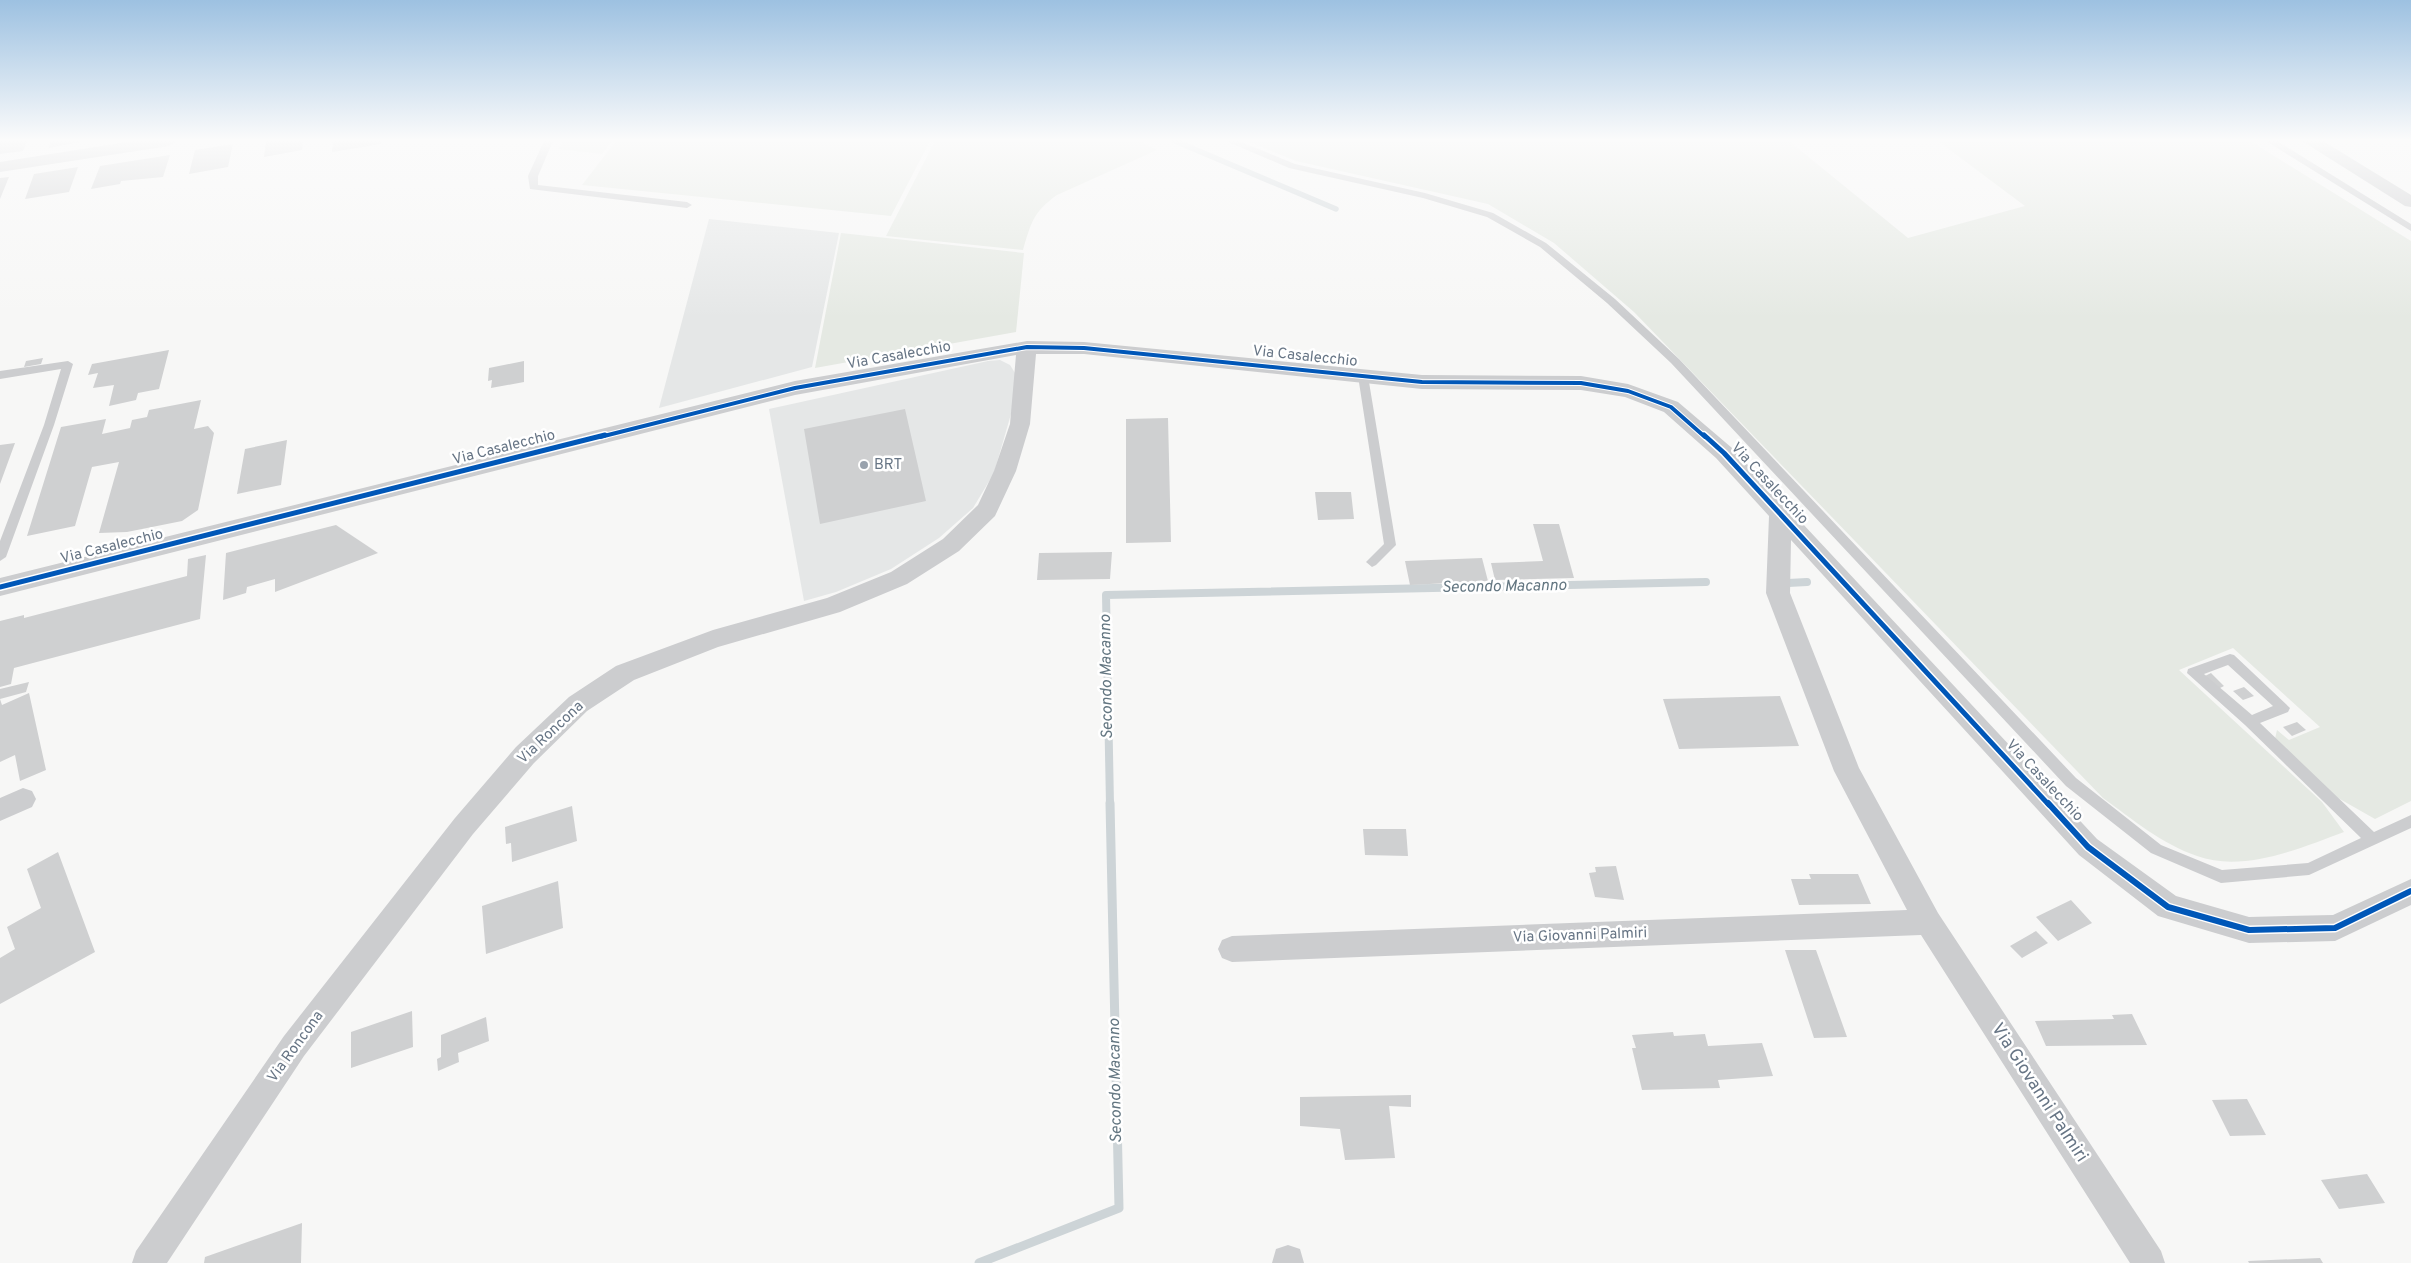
<svg xmlns="http://www.w3.org/2000/svg" width="2411" height="1263" font-family="Overpass,sans-serif">
<rect width="100%" height="100%" fill="#f7f7f6"/>
<path fill="#e5e7e7" d="M709 219 839 233 812 367 659 408Z
M1000 360 1010 365 1015 373V400L994 473 973 508 939 538 891 569 836 592 804 601 769 409 988 361Z"/>
<path fill="#e5e9e3" d="M564 141H612L602 154 558 149Z
M616 141H930L891 216 582 185Z
M935 141H1139L1157 150 1057 195C1033 212 1031 223 1023 250L886 236Z
M1247 141H1789L1908 238 2025 206 1938 141H2250L2411 241V801L2375 819 2338 798 2275 739 2277 730 2289 740 2320 727 2233 648 2179 670 2322 802 2344 832C2301 848 2243 873 2197 856 2162 844 2132 819 2103 798L1634 312 1554 243 1488 204 1296 161Z
M841 233 1024 253 1016 332 815 368Z"/>
<g fill="none" stroke-linecap="round" stroke-linejoin="round">
<path stroke="#cdd4d7" stroke-width="5.5" d="M1175 141 1336 209"/>
<path stroke="#cdd4d7" stroke-width="8" d="M1788 583 1807 582
M1110 805 1106 595 1706 582"/>
<path stroke="#cdd4d7" stroke-width="9" d="M979 1263 1119 1208 1110 803"/>
</g>
<path fill="#cfd0d1" d="M0 141H27L23 151 0 154Z
M51 141H80V142L49 148Z
M266 141H303L302 150 264 157Z
M333 141H381V144L332 152Z
M233 144 228 167 189 174 195 150Z
M170 155 163 177 121 181 120 184 91 189 100 166Z
M78 167 69 192 25 199 34 174Z
M9 177 0 199V178Z
M169 350 159 389 138 393 136 400 109 406 114 385 93 388 98 373 88 375 92 364Z
M43 358 41 364 24 367 26 361Z
M524 361V382L491 388 492 380 488 381 489 368Z
M201 400 194 429 208 426 214 433 198 510 182 521 127 532 99 533 119 462 92 467 75 526 27 536 61 427 106 419 102 434 130 428 132 420 147 417 149 410Z
M905 409 926 501 820 524 804 429Z
M1168 418 1171 542 1126 543V419Z
M287 440 281 485 237 494 245 449Z
M15 443 0 484V445Z
M1315 492H1351L1354 519 1318 520Z
M1533 524H1559L1574 578 1495 580 1491 563 1543 561Z
M336 525 378 553 275 592V579L247 587 246 593 223 600 226 553Z
M1112 552 1110 579 1037 580 1039 553Z
M206 555 200 619 14 668 11 684 0 687V621L24 615V618L187 576 188 559Z
M1482 558 1488 581 1410 585 1405 561Z
M2211 673 2224 686 2218 689 2205 676Z
M29 682 26 692 0 699V689Z
M2244 687 2254 696 2243 700 2233 691Z
M29 693 46 770 20 781 15 755 0 762V699L2 705Z
M1780 696 1799 746 1679 749 1663 699Z
M2297 722 2306 730 2292 736 2283 727Z
M572 806 577 841 512 862 511 843 506 844 505 827Z
M1363 829H1406L1408 856 1365 855Z
M58 852 95 952 0 1004V958L15 949 7 927 41 908 27 869Z
M1616 866 1624 900 1595 897 1589 873 1596 872 1595 867Z
M1809 874H1858L1871 904 1799 905 1791 879H1811Z
M558 881 563 928 486 954 482 906Z
M2071 900 2092 923 2058 941 2036 917Z
M2036 931 2048 943 2022 958 2010 946Z
M1785 950H1816L1847 1037 1814 1038Z
M412 1011 413 1047 351 1068V1032Z
M2132 1014 2147 1045 2046 1046 2035 1021 2114 1019 2112 1015Z
M486 1017 489 1041 458 1053 459 1062 438 1071 437 1059 441 1057V1035Z
M1673 1032 1674 1036 1705 1034 1708 1046 1762 1043 1773 1076 1718 1080 1720 1088 1642 1090 1632 1048H1636L1632 1035Z
M1411 1095V1107L1389 1106 1395 1158 1345 1160 1340 1129 1300 1126V1097Z
M2247 1099 2266 1135 2230 1136 2212 1100Z
M2367 1174 2385 1203 2339 1209 2321 1180Z
M302 1223 301 1263H204L205 1257Z
M2320 1258 2323 1263H2249L2248 1261Z"/>
<g fill="none" stroke-linecap="round" stroke-linejoin="round">
<path fill="#cccdcf" fill-rule="evenodd" d="M544 141H553L538 176V185L687 202 692 205 687 208 530 189 528 176Z
M1226 141H1239L1295 164 1425 193 1493 213 1546 243 1615 299 1679 359 2076 778 2161 845 2222 870 2308 863 2361 838 2245 725 2187 673 2188 669 2230 654 2234 655 2290 708 2288 712 2260 723 2374 832 2411 815V828L2309 875 2221 883 2151 853 2066 786 1671 363 1607 303 1540 247 1487 217 1423 198 1289 168ZM2228 665 2273 706 2252 715 2204 674Z
M2266 141H2277L2411 224V231Z
M68 361 73 364 54 425 6 557 0 561V541L44 425 61 369 0 379V371Z
M1363 372 1368 376 1396 545 1376 565 1372 567 1366 562 1384 544 1358 376Z"/>
<path fill="#cccdcf" fill-rule="evenodd" d="M133 141H177L169 146 0 172V162Z
M2302 141H2323L2411 195V207L2405 206Z
M1027 341 1084 342 1422 375 1581 376 1628 384 1678 402 1732 448 2097 839 2176 896 2249 917 2333 915 2411 879V905L2335 941 2249 943 2158 916 2079 855 1791 540 1790 593 1859 768 1938 913 2161 1251 2165 1263H2130L1921 935 1232 962 1222 958 1218 949 1222 940 1232 936 1907 910 1834 771 1766 593 1769 516 1716 458 1664 412 1625 397 1581 390 1422 389 1084 354H1036L1030 424 1016 471 995 516 959 551 907 584 840 612 718 647 634 680 587 711 534 763 473 834 304 1056 167 1263H132L136 1251 284 1036 455 818 516 747 569 697 616 666 713 630 827 598 891 572 943 539 978 505 994 471 1010 424 1016 355 795 395 0 596V578L795 381Z
M23 788 32 791 36 799 32 807 0 821V798Z
M1288 1245 1300 1249 1304 1263H1272L1276 1249Z"/>
<g stroke="#fff" stroke-width="6">
<path id="cycleway-far2" d="M600 437 795 388 1027 347 1084 348 1422 382 1581 383 1628 391 1671 407 1705 437"/>
</g>
<g stroke="#fff" stroke-width="8">
<path id="cycleway-far1" d="M1704 435 1724 453 2049 805
M0 587 605 435"/>
</g>
<g stroke="#fff" stroke-width="9">
<path id="cycleway" d="M2048 803 2088 847 2168 907 2249 930 2335 928 2411 891"/>
</g>
<use href="#cycleway-far2" stroke="#0057b8" stroke-width="4"/>
<use href="#cycleway-far1" stroke="#0057b8" stroke-width="5"/>
<use href="#cycleway" stroke="#0057b8" stroke-width="6"/>
</g>
<linearGradient id="sky" x2="0" y2="1"><stop stop-color="#9dc1e1"/><stop offset="0.44" stop-color="#fbfbfb"/><stop offset="1" stop-color="#fbfbfb" stop-opacity="0"/></linearGradient>
<rect width="2411" height="318" fill="url(#sky)"/>
<circle fill="#99a2ad" stroke="#fff" stroke-width="2" cx="864" cy="465" r="5"/>
<g text-anchor="middle" dominant-baseline="central" stroke-width="5" stroke-linejoin="round" paint-order="stroke">
<g font-size="15" fill="#677585" stroke="#fff">
<text transform="translate(899 356) rotate(-10)">Via Casalecchio</text>
<text transform="translate(1305 357) rotate(6)">Via Casalecchio</text>
<text transform="translate(504 448) rotate(-14)">Via Casalecchio</text>
<text transform="translate(1769 484) rotate(47)">Via Casalecchio</text>
<text transform="translate(112 547) rotate(-14)">Via Casalecchio</text>
<text transform="translate(551 733) rotate(-43)">Via Roncona</text>
<text transform="translate(2044 781) rotate(47)">Via Casalecchio</text>
<text transform="translate(1580 936) rotate(-2)">Via Giovanni Palmiri</text>
<text transform="translate(296 1047) rotate(-54)">Via Roncona</text>
</g>
<g font-size="15" fill="#677585" stroke="#fff" text-anchor="start">
<text x="874" y="465">BRT</text>
</g>
<g font-size="16" font-style="italic" fill="#637681" stroke="#fff">
<text transform="translate(1504 587) rotate(-1)">Secondo Macanno</text>
<text transform="translate(1107 677) rotate(-91)">Secondo Macanno</text>
<text transform="translate(1116 1081) rotate(-91)">Secondo Macanno</text>
</g>
<g font-size="18" fill="#677585" stroke="#fff">
<text transform="translate(2039 1093) rotate(57)">Via Giovanni Palmiri</text>
</g>
</g>
</svg>
